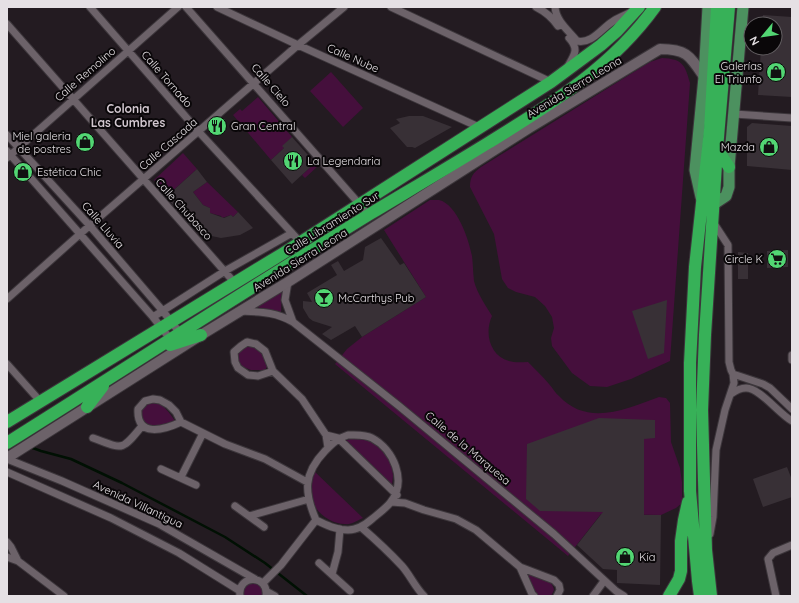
<svg xmlns="http://www.w3.org/2000/svg" width="799" height="603" font-family="Quicksand,sans-serif">
<rect width="100%" height="100%" fill="#231b21"/>
<path fill="#450f3c" d="M662 58C683 59 685 65 690 83L670 361 631 379 607 387 590 386 572 373 552 346 551 338 554 328 552 317 545 306 535 297 516 292 508 288 502 279 494 234 470 187C470 177 473 173 481 167L650 62Z
M331 72 363 108 343 127 310 91Z
M258 97 292 137 283 146 284 148 271 160 233 115 240 109 242 111Z
M183 153 197 169 168 195 154 180Z
M315 163 318 166 305 178 302 175Z
M207 182 238 212 233 217 231 215 222 218 221 216 210 213V208L203 205 193 192Z
M430 200C432 200 436 200 439 200 457 204 469 240 472 256 473 264 473 273 474 281 477 293 486 306 492 316 484 333 490 356 509 361 515 363 522 362 528 362 535 369 543 377 549 384 553 388 555 393 559 396 588 427 626 409 659 397L666 398 670 403 671 442 680 468 682 482V503L676 508 661 515 601 514 568 556 335 364 347 349 362 337 426 297 384 230Z
M282 290 281 312 256 307Z
M246 346H254L263 355 268 365 265 370H251L241 366 237 360 238 351Z
M154 401C164 405 169 412 175 421 161 425 142 432 140 410L147 404Z
M356 437 368 439 379 446 392 464 393 476 392 485 345 441Z
M314 471 363 518C358 520 351 525 345 524 331 524 316 513 311 499 308 490 311 480 314 471Z
M525 572C536 576 552 577 554 590L551 596H538Z
M253 581 262 587 263 596H243L244 586Z"/>
<g fill="none" stroke-linecap="round" stroke-linejoin="round">
<path stroke="#001003" stroke-width="2.5" d="M30 447 41 451 71 459 122 483 225 537 265 563 307 596"/>
</g>
<path fill="#383036" d="M763 15 792 17V97L758 95 761 48H775V24H762Z
M409 116H423L452 127 415 148 412 147H407L390 128 400 123 396 119Z
M752 123 792 126V170L747 166V127Z
M292 137 315 163 292 184 271 160 284 148 282 146Z
M197 169 207 182 193 192 203 205 210 208V213L224 218 231 215 233 217 238 212 253 228 240 235 221 238 202 234 191 225 166 197Z
M381 238 400 265 404 263 426 297 362 337 355 326 331 340 322 334 332 327 313 321 309 318 303 308V301L312 302 307 293 337 275 331 265 338 261 344 271 363 260 365 247Z
M788 250V267L767 268V251Z
M738 252 748 253V279H738Z
M667 300 664 353 648 359 632 311Z
M599 418 655 420V438L644 439V515H661L660 585 617 583V570L603 569 577 545 603 512 540 511 526 499 527 444Z
M787 467 792 480V497L763 507 753 479Z"/>
<g fill="none" stroke-linecap="round" stroke-linejoin="round">
<g stroke="#3c363b" stroke-width="9">
<path id="street" d="M90 7 199 132 303 245
M186 7 369 215
M217 7 298 45 481 128
M391 7 551 82
M536 7C546 12 552 17 558 26
M555 7C556 21 568 30 577 41 592 44 601 29 612 22 617 18 624 16 629 13
M7 24 234 282
M568 66C575 54 579 49 569 38
M734 114 792 118
M7 135 90 226 162 310 180 333
M7 151 153 317 171 340
M7 158 178 7
M7 299 80 234 298 45 344 7
M241 311C261 312 276 312 293 322L285 300 288 282
M153 317 225 271 292 233
M293 322 399 406 554 534 616 591 624 596
M792 355V360
M7 364 40 401
M273 371 258 376 248 375 238 368 235 362 234 352 241 346 247 342 256 344 265 351 273 371 302 399 326 435 328 448
M733 374 763 384 770 388 792 409
M731 394C735 391 740 388 746 388 760 388 779 414 792 421
M181 422C164 430 136 438 138 409L145 401 153 399 160 400 169 405 176 412 181 422 225 444 265 459 307 482
M326 435 338 438 397 495
M348 435C355 435 365 434 372 438 393 449 408 481 390 503 386 508 378 514 372 519 365 525 358 530 348 530 336 530 326 525 316 520 304 492 303 474 325 451 332 444 338 438 348 435Z
M93 438C123 449 121 452 142 426
M7 459 62 481 159 524 255 579
M161 469 196 485
M7 472 111 518 179 553 240 591
M181 477 203 433
M391 502 405 503 424 510 456 519 476 530 520 567 554 580 559 585 560 590 557 596
M235 506 264 527
M249 516 309 499
M361 527C376 540 389 552 402 566 410 575 415 587 424 596
M710 534 713 517 716 450 725 410 734 383 733 374 731 370 729 362 728 245 713 222
M7 542 11 547 18 561
M7 557 18 561 64 596
M319 563 350 591
M520 567 532 594 534 596
M332 574 338 552 340 529
M263 583 281 565 316 520
M266 591 275 596
M240 596C237 574 269 574 266 596
M593 596 604 581
M776 596 768 559 773 553 792 545"/>
</g>
<g stroke="#3c363b" stroke-width="12">
<path id="secondary" d="M7 458 201 335 288 282 529 128 660 49C687 49 690 56 704 77"/>
</g>
<g stroke="#3c363b" stroke-width="13">
<path id="primary" d="M701 197 695 170 704 77 708 7
M714 204 726 196 729 187V167L743 7"/>
</g>
<g stroke="#3c363b" stroke-width="14">
<path id="highway" d="M717 149 729 167
M170 345 201 335
M87 407 103 386
M7 422 282 254 551 82 601 45 617 31 639 7
M7 443C128 367 248 289 370 214 410 190 449 167 488 143 551 104 611 68 655 7
M670 596H669L679 579 681 571V541L684 520 688 502
M700 596 698 581 690 491V363L695 267 710 130 717 7
M711 596 706 550 702 410 705 335 717 149 729 7"/>
</g>
<use href="#street" stroke="#6c6269" stroke-width="7"/>
<use href="#secondary" stroke="#6c6269" stroke-width="10"/>
<use href="#primary" stroke="#4c915f" stroke-width="11"/>
<use href="#highway" stroke="#37b158" stroke-width="12"/>
</g>
<defs>
<g id="shop-disc" transform="scale(1)"><circle r="9.5" fill="#52d673" stroke="#0a0709"/><path d="M-5-2.5h2.3a2.7 3.5 0 0 1 5.4 0H5L5.5 6h-11ZM-1.5-2.5h3a1.5 2.3 0 0 0-3 0Z" fill="#111"/></g>
<g id="restaurant-disc" transform="scale(1)"><circle r="9.5" fill="#52d673" stroke="#0a0709"/><path d="M-5-6h1v4h1v-4h1v4h1v-4h1v5L-1.5 .5V6h-2V.5L-5-1ZM5-6V6H3V1.5H1.5Q1.5-4 5-6Z" fill="#111"/></g>
<g id="supermarket-disc" transform="scale(1)"><circle r="9.5" fill="#52d673" stroke="#0a0709"/><path d="M-6-5.5h2.5l.6 2H6L4.5 2H-2.5L-4.4-4H-6ZM-1.5 3.2a1.3 1.3 0 1 0 .1 0ZM3 3.2a1.3 1.3 0 1 0 .1 0Z" fill="#111"/></g>
<g id="bar-disc" transform="scale(1)"><circle r="9.5" fill="#52d673" stroke="#0a0709"/><path d="M-6-5H6L.8 .8V4.5H3.5V6h-7V4.5H-.8V.8Z" fill="#111"/></g>
</defs>
<g fill-rule="evenodd">
<use href="#shop-disc" x="776" y="72"/>
<use href="#restaurant-disc" x="217" y="126"/>
<use href="#shop-disc" x="85" y="142"/>
<use href="#shop-disc" x="769" y="147"/>
<use href="#restaurant-disc" x="293" y="161"/>
<use href="#shop-disc" x="23" y="172"/>
<use href="#supermarket-disc" x="777" y="259"/>
<use href="#bar-disc" x="324" y="298"/>
<use href="#shop-disc" x="625" y="557"/>
</g>
<g text-anchor="middle" dominant-baseline="central" stroke-width="4" stroke-linejoin="round" paint-order="stroke">
<g font-size="11" fill="#e5e0e4" stroke="#0a0709">
<text transform="translate(353 58) rotate(24)">Calle Nube</text>
<text transform="translate(85 74) rotate(-41)">Calle Remolino</text>
<text transform="translate(167 79) rotate(49)">Calle Tornado</text>
<text transform="translate(271 85) rotate(49)">Calle Cielo</text>
<text transform="translate(574 87) rotate(-31)">Avenida Sierra Leona</text>
<text transform="translate(168 144) rotate(-41)">Calle Cascada</text>
<text transform="translate(184 209) rotate(48)">Calle Chubasco</text>
<text transform="translate(332 223) rotate(-32)">Calle Libramiento Sur</text>
<text transform="translate(103 225) rotate(49)">Calle Lluvia</text>
<text transform="translate(300 260) rotate(-32)">Avenida Sierra Leona</text>
<text transform="translate(468 448) rotate(40)">Calle de la Marquesa</text>
<text transform="translate(138 504) rotate(25)">Avenida Villantigua</text>
</g>
<g font-size="11" fill="#e5e0e4" stroke="#0a0709" text-anchor="start">
<text x="762" y="66" text-anchor="end">Galerías<tspan x="762" dy="13">El Triunfo</tspan></text>
<text x="231" y="126">Gran Central</text>
<text x="71" y="136" text-anchor="end">Miel galeria<tspan x="71" dy="13">de postres</tspan></text>
<text x="755" y="147" text-anchor="end">Mazda</text>
<text x="307" y="161">La Legendaria</text>
<text x="37" y="172">Estética Chic</text>
<text x="763" y="259" text-anchor="end">Circle K</text>
<text x="338" y="298">McCarthys Pub</text>
<text x="639" y="557">Kia</text>
</g>
<g font-size="12" font-weight="bold" fill="#d3c8d0" stroke="#0a0709">
<text x="128" y="108">Colonia<tspan x="128" dy="14">Las Cumbres</tspan></text>
</g>
</g>
<rect width="799" height="603" fill="none" stroke="#e5e0e4" stroke-width="16"/>
<g transform="translate(763 36) rotate(241)"><circle r="19" fill="#0a0709" stroke="#625e61"/>
<path d="M0-3L7 15L0 10L-7 15Z" fill="#52d673"/>
<text y="-6" font-size="11" font-weight="bold" text-anchor="middle" fill="#e5e0e4">N</text>
</g>
</svg>
